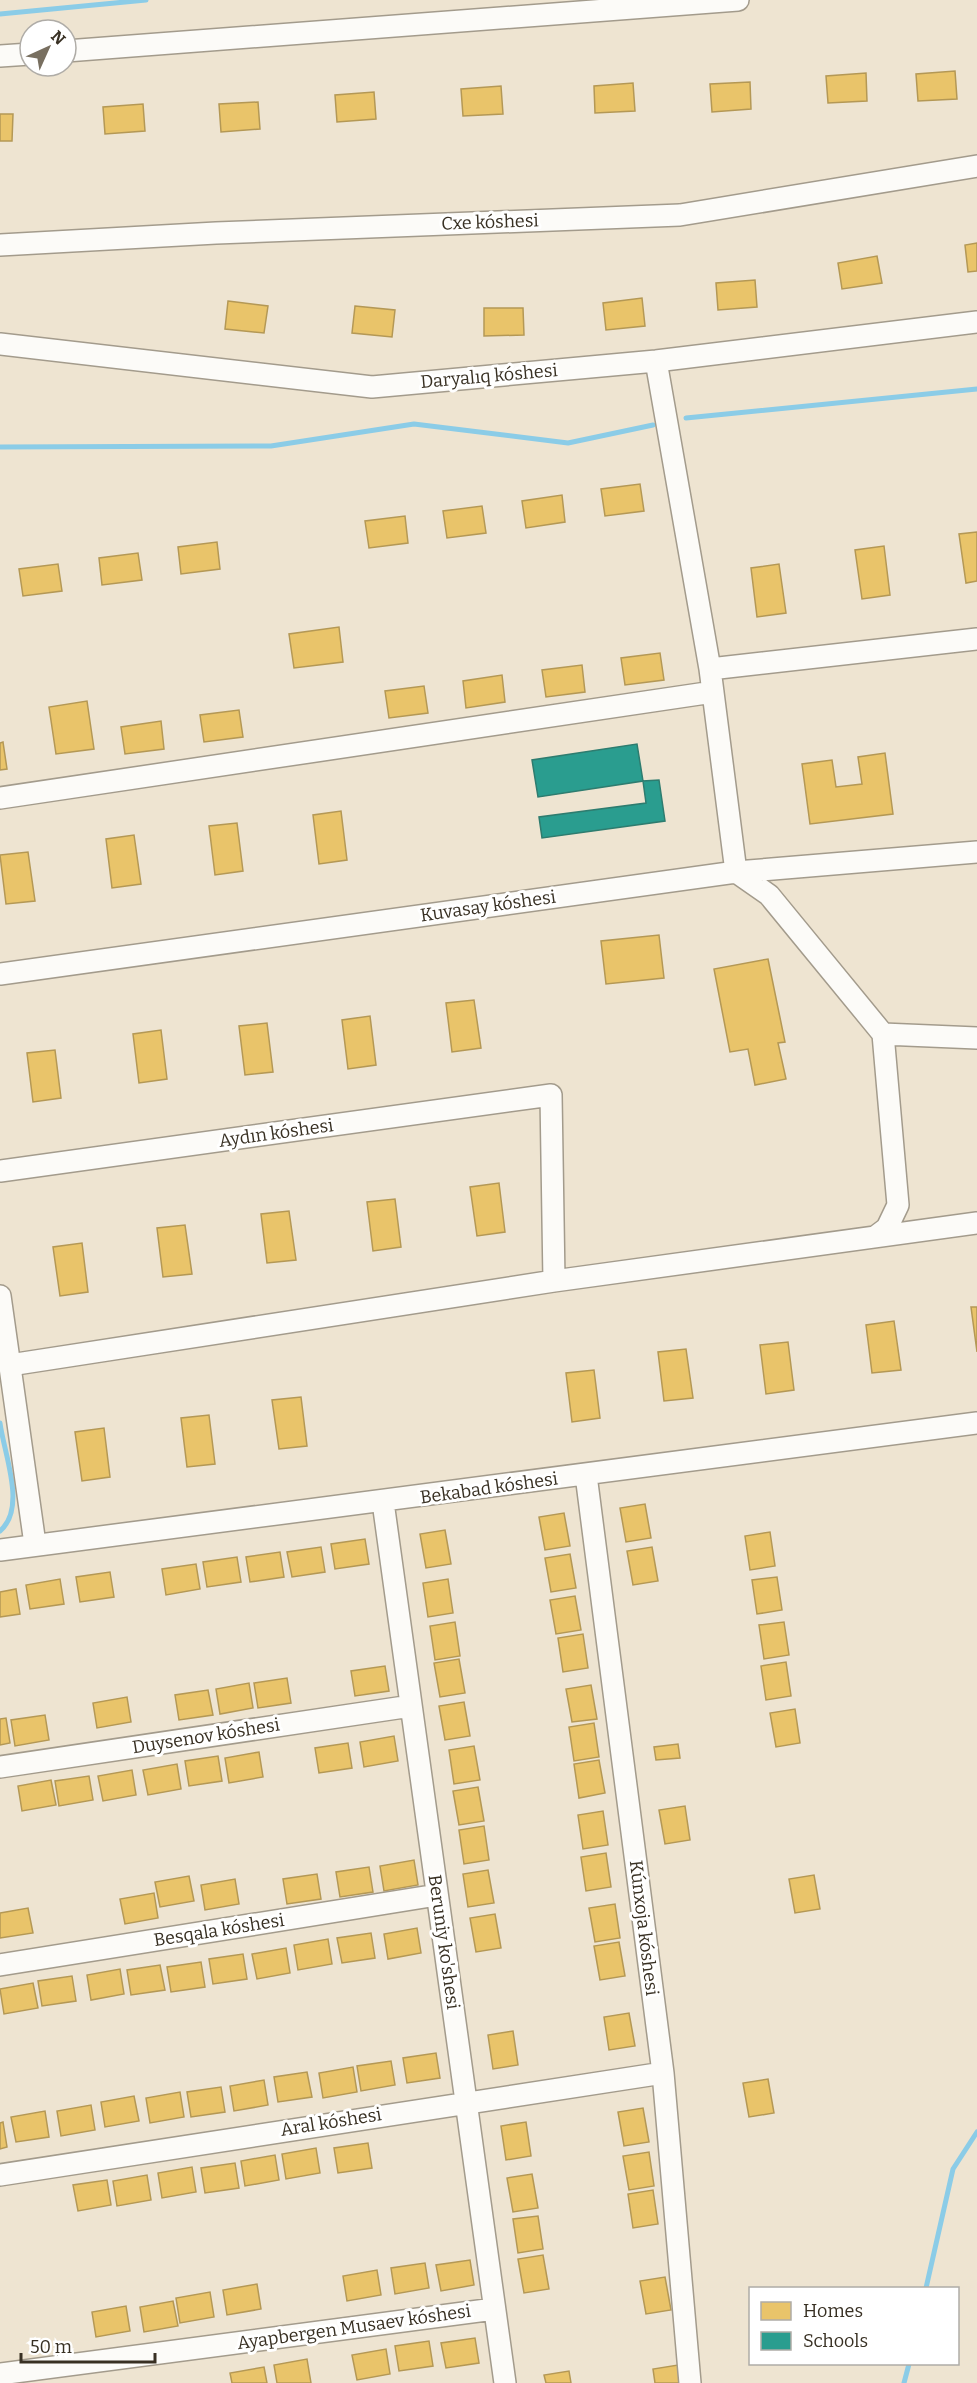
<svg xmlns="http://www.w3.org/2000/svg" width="977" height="2383" font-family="Bitter,serif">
<rect width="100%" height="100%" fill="#eee4d1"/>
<path fill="#e9c46a" stroke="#b49855" stroke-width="1.5" d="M955 71 957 99 918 101 916 74Z
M866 73 867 101 828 103 826 76Z
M750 82 751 109 712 112 710 84Z
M633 83 635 111 595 113 594 86Z
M501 86 503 114 463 116 461 89Z
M374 92 376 119 337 122 335 95Z
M258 102 260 129 221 132 219 104Z
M143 104 145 131 105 134 103 107Z
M0 114H13L12 141H0Z
M977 243V271L968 272 965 245Z
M877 256 882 283 842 289 838 263Z
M755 280 757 307 718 310 716 283Z
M642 298 645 326 606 330 603 303Z
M228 301 268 306 264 333 225 329Z
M355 306 395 310 392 337 352 333Z
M484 308H523L524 335 484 336Z
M640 484 644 511 605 516 601 489Z
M562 495 565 522 526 528 522 501Z
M482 506 486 533 447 538 443 511Z
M405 516 408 543 369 548 365 521Z
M977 532V581L966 583 959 534Z
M217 542 220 569 181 574 178 547Z
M884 546 890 595 862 599 855 550Z
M138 553 142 580 102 585 99 558Z
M58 564 62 591 23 596 19 569Z
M779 564 786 613 757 617 751 568Z
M339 627 343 662 294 668 289 634Z
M660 653 664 680 625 685 621 658Z
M582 665 585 692 546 697 542 670Z
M502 675 505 702 466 708 463 681Z
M424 686 428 713 389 718 385 691Z
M87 701 94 749 56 754 49 707Z
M239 710 243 737 204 742 200 715Z
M161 721 164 749 125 754 121 727Z
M3 742 7 769 0 770V743Z
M885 753 893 814 810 824 802 764 832 760 836 787 862 784 858 757Z
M341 811 347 860 319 864 313 815Z
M237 823 243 871 215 875 209 826Z
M134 835 141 884 112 888 106 839Z
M28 852 35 901 6 904 0 855Z
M659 935 664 978 606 984 601 941Z
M768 959 785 1042 778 1043 786 1079 755 1085 748 1049 730 1052 714 969Z
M474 1000 481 1048 452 1052 446 1003Z
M370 1016 376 1065 348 1069 342 1020Z
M267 1023 273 1072 245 1075 239 1026Z
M161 1030 167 1079 139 1083 133 1034Z
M55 1050 61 1098 33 1102 27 1053Z
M499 1183 505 1232 477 1236 470 1187Z
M395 1199 401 1247 373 1251 367 1202Z
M289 1211 296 1260 267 1263 261 1214Z
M185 1225 192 1274 163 1277 157 1228Z
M82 1243 88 1292 60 1296 53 1247Z
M971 1307H977V1352Z
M894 1321 901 1370 872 1373 866 1325Z
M788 1342 794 1390 766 1394 760 1345Z
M686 1349 693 1398 664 1401 658 1352Z
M594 1370 600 1418 572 1422 566 1373Z
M301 1397 307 1446 279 1449 272 1400Z
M209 1415 215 1464 187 1467 181 1418Z
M104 1428 110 1477 82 1481 75 1432Z
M645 1504 651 1538 626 1542 620 1508Z
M564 1513 570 1546 545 1550 539 1517Z
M445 1530 451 1564 426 1568 420 1534Z
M770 1532 775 1566 750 1570 745 1536Z
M365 1539 369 1564 335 1569 331 1544Z
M321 1547 325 1572 292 1577 287 1552Z
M652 1547 658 1581 633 1585 627 1551Z
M280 1552 284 1577 250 1582 246 1557Z
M570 1554 576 1588 551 1592 545 1558Z
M237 1557 241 1582 207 1587 203 1562Z
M196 1564 200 1589 166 1595 162 1569Z
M110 1572 114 1597 80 1602 76 1577Z
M777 1577 782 1610 757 1614 752 1580Z
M60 1579 64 1604 30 1609 26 1585Z
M448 1579 453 1613 428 1617 423 1583Z
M16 1589 20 1614 0 1617V1592Z
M575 1596 581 1630 556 1634 550 1600Z
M455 1622 460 1656 435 1660 430 1626Z
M784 1622 789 1655 764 1659 759 1625Z
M583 1634 588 1668 563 1672 558 1638Z
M459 1659 465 1693 440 1697 434 1663Z
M786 1662 791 1696 766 1700 761 1666Z
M385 1666 389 1691 355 1696 351 1671Z
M287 1678 291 1703 258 1708 254 1683Z
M249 1683 253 1708 220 1714 216 1689Z
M591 1685 597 1719 572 1722 566 1689Z
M208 1690 213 1715 179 1720 175 1695Z
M127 1697 131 1722 97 1728 93 1703Z
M464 1702 470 1736 445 1740 439 1706Z
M795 1709 800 1743 776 1747 770 1713Z
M45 1715 49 1740 15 1746 11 1720Z
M6 1718 10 1743 0 1745V1719Z
M594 1723 599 1757 574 1761 569 1727Z
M394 1736 398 1761 364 1767 360 1742Z
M348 1743 352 1768 319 1773 315 1748Z
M678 1744 680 1758 656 1760 654 1747Z
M474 1746 480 1780 454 1784 449 1750Z
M259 1752 263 1777 229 1783 225 1758Z
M218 1756 222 1781 189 1786 185 1761Z
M599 1760 605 1793 579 1798 574 1764Z
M177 1764 181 1789 148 1795 143 1770Z
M132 1770 136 1795 103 1801 98 1776Z
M89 1776 93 1800 59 1806 55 1781Z
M51 1780 56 1805 22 1811 18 1786Z
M478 1787 484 1821 459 1825 453 1791Z
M685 1806 690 1840 665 1844 659 1810Z
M603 1811 608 1845 583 1849 578 1815Z
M484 1826 489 1860 464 1864 459 1830Z
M606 1853 611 1887 586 1891 581 1857Z
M414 1860 418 1885 384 1891 380 1866Z
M369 1867 373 1892 340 1897 336 1872Z
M488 1870 494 1903 468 1907 463 1874Z
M317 1874 321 1899 287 1904 283 1879Z
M814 1875 820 1909 795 1913 789 1879Z
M189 1876 194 1901 160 1907 155 1882Z
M235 1879 239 1904 205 1910 201 1885Z
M154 1893 158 1918 125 1924 120 1899Z
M615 1904 620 1938 595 1942 589 1908Z
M28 1908 33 1933 0 1938V1913Z
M495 1914 501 1948 476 1952 470 1918Z
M417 1928 421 1953 388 1959 384 1934Z
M371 1933 375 1958 342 1963 337 1938Z
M328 1939 332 1964 298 1970 294 1945Z
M619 1942 625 1976 600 1980 594 1946Z
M286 1948 290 1973 257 1979 252 1954Z
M243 1954 247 1979 213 1984 209 1959Z
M201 1962 205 1987 171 1992 167 1967Z
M160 1965 165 1990 131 1995 127 1970Z
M120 1969 124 1994 91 2000 87 1975Z
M72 1976 76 2001 42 2006 38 1981Z
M33 1983 38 2008 4 2014 0 1989Z
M629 2013 635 2046 609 2050 604 2017Z
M513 2031 518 2065 493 2069 488 2035Z
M436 2053 440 2078 407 2083 403 2058Z
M391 2061 395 2085 361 2091 357 2066Z
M353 2067 357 2092 323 2098 319 2073Z
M307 2072 312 2097 278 2102 274 2077Z
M768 2079 774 2113 749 2117 743 2083Z
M264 2080 268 2105 234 2111 230 2086Z
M221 2087 225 2112 191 2117 187 2092Z
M180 2092 184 2117 150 2123 146 2098Z
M134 2096 139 2121 105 2127 101 2102Z
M91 2105 95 2130 61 2136 57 2111Z
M643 2108 649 2142 624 2146 618 2112Z
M45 2111 49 2137 16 2142 11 2117Z
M3 2122 7 2147 0 2149V2123Z
M526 2122 531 2156 506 2160 501 2126Z
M368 2143 372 2168 338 2173 334 2148Z
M316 2148 320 2173 286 2179 282 2154Z
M649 2152 654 2186 629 2190 623 2156Z
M275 2155 279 2180 245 2186 241 2161Z
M235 2163 239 2188 205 2193 201 2168Z
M192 2167 196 2192 162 2198 158 2173Z
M532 2174 538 2208 513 2212 507 2178Z
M147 2175 151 2200 117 2206 113 2181Z
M107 2180 111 2205 78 2211 73 2185Z
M653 2190 658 2224 633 2228 628 2194Z
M538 2216 543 2249 518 2253 513 2219Z
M543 2255 549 2289 524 2293 518 2259Z
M470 2260 474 2285 441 2291 436 2265Z
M425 2263 429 2288 395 2294 391 2268Z
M377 2270 381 2295 347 2301 343 2276Z
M665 2277 671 2310 646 2314 640 2281Z
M257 2284 261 2309 227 2315 223 2290Z
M210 2292 214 2317 180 2323 176 2298Z
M173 2301 178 2326 144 2332 140 2307Z
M126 2306 130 2331 96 2337 92 2312Z
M475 2338 479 2363 446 2368 441 2343Z
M429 2341 433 2366 399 2371 395 2346Z
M386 2349 390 2374 357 2380 352 2355Z
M307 2359 311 2383H277L274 2365Z
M678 2365 681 2383H655L653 2369Z
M264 2367 267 2383H232L230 2373Z
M569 2371 571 2383H546L544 2375Z"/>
<path fill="#2a9d8f" stroke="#2e7c6f" stroke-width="1.5" d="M637 744 643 781 538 797 532 760Z
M659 780 665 821 542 838 539 817 646 803 643 781Z"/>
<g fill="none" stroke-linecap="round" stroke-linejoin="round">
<path stroke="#8bcce7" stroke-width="5" d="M0 14 146 0
M686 418 977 389
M0 447 271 446 414 424 568 443 653 425
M0 1423C4 1454 27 1508 0 1531
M926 2288 953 2169 977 2132
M904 2383 909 2364"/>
<g stroke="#a39b8c" stroke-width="24">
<path id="minor" d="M66 51 738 0
M0 56 30 54
M0 245 216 233 680 215 977 166
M0 344 372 387 656 361 977 322
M656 361 710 669 736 872 769 895 883 1034 898 1205 887 1228 875 1237
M710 669 977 639
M0 798 713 692
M0 974 736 872 977 852
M883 1034 977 1038
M0 1171 551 1095 554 1281
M0 1296 35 1544
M10 1365 554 1281 977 1223
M586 1475 663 2073 690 2383
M383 1502 505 2383
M0 1550 977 1423
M0 1767 411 1706
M0 1965 437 1895
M0 2175 663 2073
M0 2374 494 2309"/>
</g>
<use href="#minor" stroke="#fcfbf8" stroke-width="21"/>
</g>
<g text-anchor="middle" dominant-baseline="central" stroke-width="6" stroke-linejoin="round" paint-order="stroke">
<g font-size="18" fill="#383023" stroke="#fff">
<text transform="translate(490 222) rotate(-2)">Cxe kóshesi</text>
<text transform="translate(489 376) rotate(-5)">Daryalıq kóshesi</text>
<text transform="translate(488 906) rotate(-8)">Kuvasay kóshesi</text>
<text transform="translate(276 1133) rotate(-8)">Aydın kóshesi</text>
<text transform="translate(489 1488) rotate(-8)">Bekabad kóshesi</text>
<text transform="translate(206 1736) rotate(-9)">Duysenov kóshesi</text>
<text transform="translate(644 1928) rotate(83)">Kúnxoja kóshesi</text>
<text transform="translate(219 1930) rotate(-9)">Besqala kóshesi</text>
<text transform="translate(444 1942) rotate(82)">Beruniy ko'shesi</text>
<text transform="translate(331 2122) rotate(-9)">Aral kóshesi</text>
<text transform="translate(354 2327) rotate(-8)">Ayapbergen Musaev kóshesi</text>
</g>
</g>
<rect x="749" y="2287" width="210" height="78" fill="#ffffff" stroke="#afaca7" stroke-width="1.5"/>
<rect x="761" y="2302" width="30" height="18" fill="#e9c46a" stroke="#afaca7" stroke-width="1.5"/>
<text x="803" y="2317" font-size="18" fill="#383023">Homes</text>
<rect x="761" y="2332" width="30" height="18" fill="#2a9d8f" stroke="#afaca7" stroke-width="1.5"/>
<text x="803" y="2347" font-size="18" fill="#383023">Schools</text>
<g transform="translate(48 48) rotate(45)"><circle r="28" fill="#ffffff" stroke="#afaca7" stroke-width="1.5"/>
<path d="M0-4.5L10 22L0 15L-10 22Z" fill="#786f60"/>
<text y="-9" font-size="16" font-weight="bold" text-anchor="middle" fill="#383023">N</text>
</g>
<path d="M21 2353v9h134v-9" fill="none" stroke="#383023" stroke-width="3"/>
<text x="30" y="2353" font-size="18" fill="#383023" stroke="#ffffff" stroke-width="4.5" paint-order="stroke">50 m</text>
</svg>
